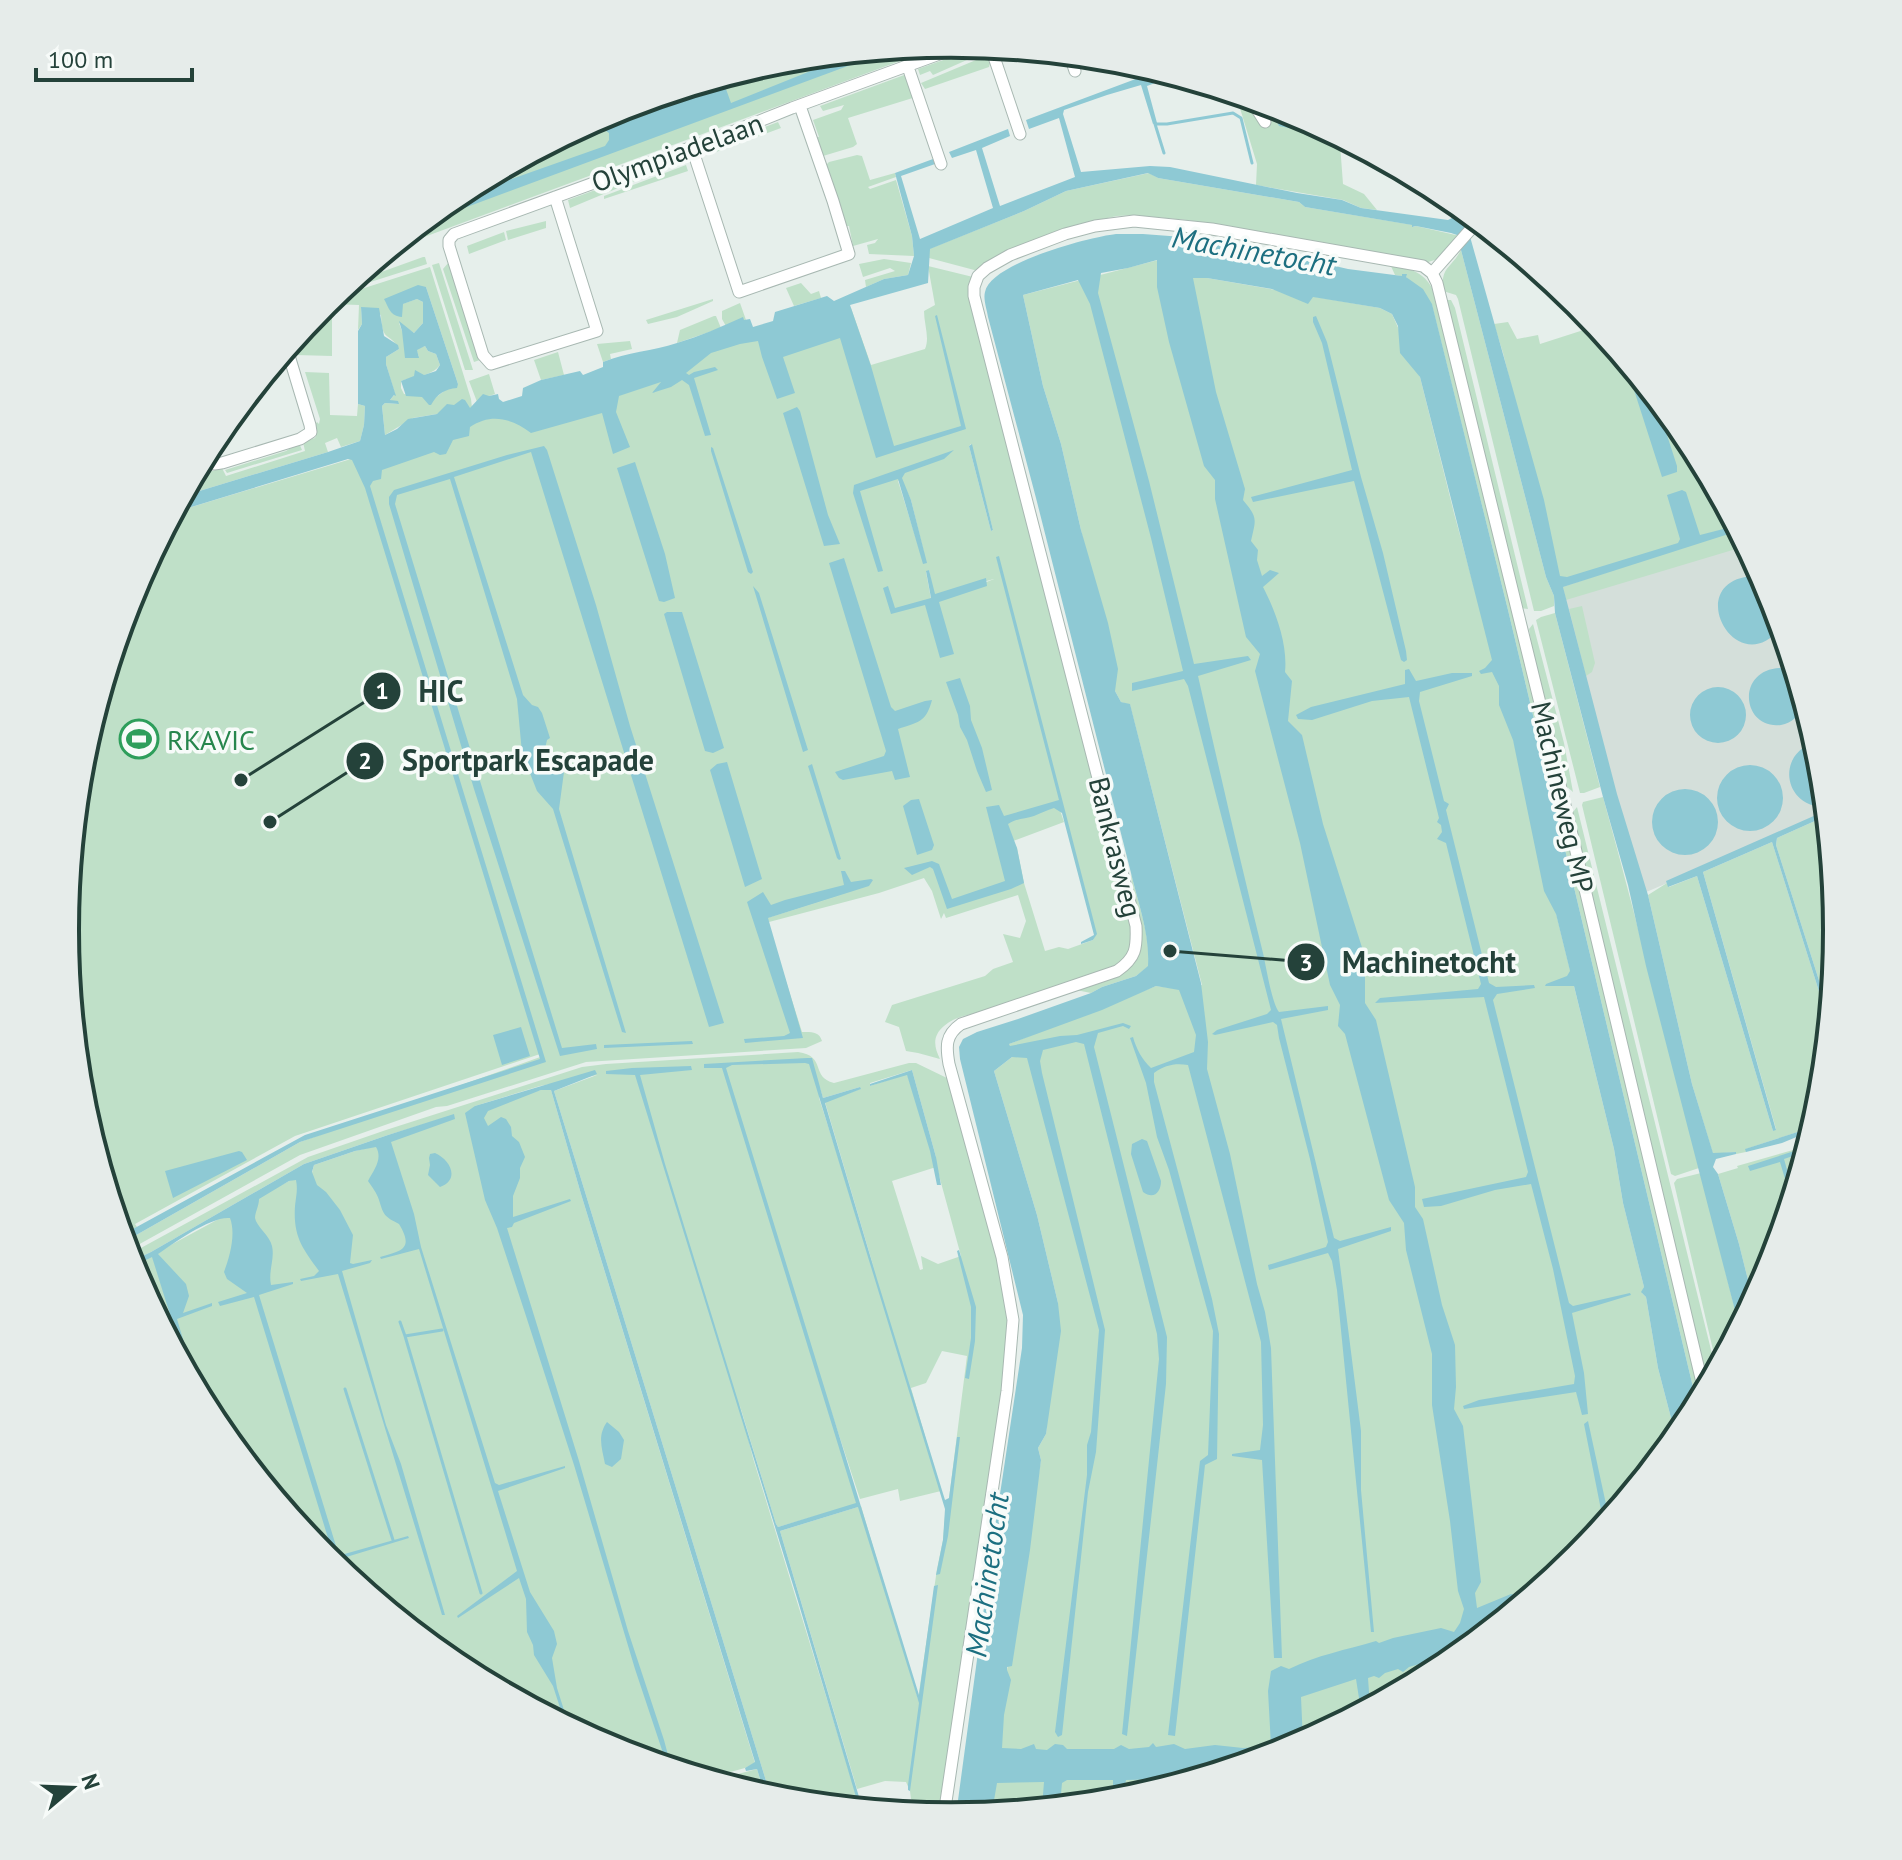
<svg xmlns="http://www.w3.org/2000/svg" width="1902" height="1860" font-family="'PT Sans',sans-serif">
<rect width="100%" height="100%" fill="#e6efeb"/>
<path fill="#d4dfda" d="M1738 531 1770 591 1820 758 1826 815 1637 896 1561 584Z"/>
<path fill="#bfe0c8" fill-rule="evenodd" d="M943 45 389 250 459 193 612 111 779 61Z
M980 47H984L985 52 933 75 930 71 920 75 918 69Z
M988 55 990 63 989 67 925 89 921 83Z
M907 74 916 97 848 118 857 144 853 147 823 156 816 137H819L813 120 841 110 844 105 823 111 820 106Z
M1255 101 1269 105 1272 113 1314 124 1337 137 1340 144 1343 184 1364 194 1377 210 1361 208 1343 200 1256 185 1257 164 1239 105Z
M778 122 781 128 708 155 709 148Z
M857 155 862 156 870 180 895 173 896 177 868 187 870 189 896 180 912 236 914 256 869 254 867 245 875 243 878 239 853 246 849 226H844L825 166 829 162Z
M669 163 671 166 570 208 568 200Z
M686 165 688 171 604 199V196Z
M1149 173 1158 178 1299 202 1305 207 1413 225V227L1416 226 1460 236 1441 258 1425 263 1187 220 1133 215 1117 216 1079 224 1021 245 978 271 929 258V249L1024 211 1066 191Z
M546 221V228L508 240 506 231Z
M504 232 506 240 469 254 467 246Z
M1461 250 1546 577 1554 596V606L1541 611H1534L1458 299 1456 295 1443 291C1441 266 1450 270 1461 250Z
M423 257H425L427 264 339 292 348 284Z
M884 259 911 263 908 275 884 279 866 287 865 280 895 271 890 268 863 277 859 264Z
M1158 260 1192 278H1207L1380 308 1392 314 1420 377 1454 513 1494 661 1614 1149 1623 1203 1644 1287 1642 1293 1646 1297 1658 1368 1676 1437 1577 1557 1443 1667 1290 1749 1123 1799 991 1812 1007 1670 1041 1460 1038 1448 1046 1434 1058 1303 1037 1215 994 1071 1012 1057 1009 1044 1156 986 1179 989 1202 985 1130 705 1121 702 1115 691 1081 530 1061 444 1043 386 1023 295Z
M449 262 480 360 474 362 443 269Z
M439 263 473 370H465L432 265Z
M1390 264C1409 269 1423 271 1432 288L1583 895 1702 1396 1697 1404 1508 610 1432 305 1406 277 1395 275Z
M928 266 973 277 1134 938 1125 960 1110 971C1073 983 1035 998 997 1009 981 1013 957 1014 944 1026 932 1036 934 1047 940 1059L918 1053 906 1051 899 1027 885 1022 892 1005 985 976 993 969 1013 962 1003 934 1020 938 1026 921 1018 895 946 918 944 913 941 919 932 891 924 878 879 893 769 922 767 918 851 892 766 918 802 1032C811 1032 819 1031 822 1041L806 1048 586 1062 447 1106 436 1107 300 1155 127 1251 124 1242 300 1142 543 1056 540 1054 295 1136 135 1224 137 1227 122 1235 82 1102 65 930 82 757 133 591 175 512 851 308 871 365 925 349C930 338 924 324 924 311L935 305ZM971 444 993 530 991 531 969 446ZM901 479 911 500 924 553 923 561 898 481ZM929 570 934 595 994 579 964 591 931 599 926 572ZM1059 791 1096 934 1093 940 1068 949 1059 947 1045 951 1024 883 1017 848 1013 841 1064 822 1060 810Z
M430 267 471 399 472 408 413 418 385 435 382 406 385 403 398 404 390 400 395 394 386 364V357L399 349C389 331 382 343 381 315L361 307 362 324 358 330 359 305 332 304V356L296 355 293 342 330 299ZM426 287 458 384 447 389 435 398 404 394 401 388V381C414 376 431 377 440 365L436 354 428 351 425 346 416 349 419 357 402 331 399 323 414 333 423 323V302L417 299 402 304Z
M801 283 811 294 819 291 821 298 794 306 786 288Z
M713 299V301L677 317 648 324 646 320Z
M1444 300H1451L1455 308 1528 609 1520 608Z
M740 303 746 320 727 328 722 319V311Z
M714 316H716L721 328 677 343 680 330Z
M1508 322 1517 339 1538 335 1540 344 1596 326 1688 438 1746 546 1566 600 1563 587 1670 551 1561 584 1503 353 1494 324Z
M630 341 632 349 610 354 611 359 603 362 597 344Z
M558 352 564 375 541 380 534 360Z
M305 372 329 373 330 415 357 416 358 404 365 406 364 425 360 441 341 447 337 438 325 443 328 452 183 496 187 488 201 484 199 475 222 468 226 476 305 451 303 442 315 438 317 433 315 425 317 422 319 424 320 419Z
M489 374 495 394 489 396 479 407 469 381Z
M299 443 302 450 227 473 225 470 286 451Z
M1582 606 1595 663 1592 672 1586 676 1569 609Z
M1555 613 1600 787 1584 793H1580L1536 620 1541 617Z
M1533 624 1564 743 1573 792 1565 785 1535 665 1529 629Z
M1603 797C1637 920 1667 1044 1699 1168L1675 1176 1671 1174 1582 805 1583 802Z
M1577 807 1715 1366 1716 1369 1708 1384 1572 817 1573 812Z
M1826 816 1837 930 1829 1012 1776 845 1777 838Z
M1772 842 1828 1020 1820 1103 1813 1127 1746 1149V1152L1736 1154 1735 1152 1713 1154 1692 1084 1648 895 1667 883 1669 887 1697 876 1773 1131 1776 1129 1703 872Z
M1131 873C1138 903 1150 934 1149 966L1136 976 1102 987 1091 993 1076 990 1137 959 1141 945 1133 896Z
M798 1052C827 1056 810 1077 834 1083L909 1063H916L949 1079 994 1244 1008 1306V1348L942 1803C933 1814 921 1806 911 1799L910 1791 906 1782 885 1781 857 1789 780 1531 861 1506 918 1699 937 1569 943 1540 946 1505 949 1498 967 1356 942 1351 926 1383 911 1388 941 1491 900 1501 898 1489 860 1499 813 1356 857 1504 778 1527 776 1524 739 1403 753 1458 860 1807 771 1797 554 1091 597 1075 540 1086 475 1106 541 1090H551L581 1194 755 1763 745 1768 708 1778 612 1748 458 1666 324 1556 214 1422 132 1269V1266L289 1181 312 1173 314 1165 355 1151 376 1146 454 1115 388 1135 304 1164 151 1252 130 1262 128 1255 308 1157 386 1130 582 1067 606 1064ZM912 1070 936 1157V1162L907 1074 870 1086V1083ZM860 1087V1089L825 1102 875 1272 819 1098 820 1088 823 1098ZM933 1168H937L961 1256 938 1264 921 1256 923 1269 920 1270 892 1181Z
M1807 1146 1769 1269 1753 1300 1739 1244 1718 1174 1738 1168 1737 1166Z
M1701 1173 1739 1326 1717 1367 1674 1183 1677 1179Z
M757 1769 765 1795 715 1780Z"/>
<path fill="#8ec9d4" fill-rule="evenodd" d="M891 50 421 224 442 207 474 196 506 181 605 146 609 140V133L602 128 605 115 621 109V113L625 115C633 112 640 108 649 105L652 99 722 78 731 103 853 54Z
M1157 71 1174 76 1147 86 1157 123 1153 124 1141 85 1107 95 1064 110 1063 114 1081 172 1150 166 1170 167 1297 193 1342 200 1361 208 1448 220 1452 218 1447 196 1462 208 1544 500 1560 576 1567 577 1678 543 1680 539 1667 495 1682 490 1686 492 1700 535 1735 526 1738 531 1563 587 1617 794 1648 895 1692 1084 1713 1153 1736 1152V1154L1716 1159 1713 1167 1718 1174 1739 1244 1753 1300 1739 1326 1646 966 1628 885 1603 797 1555 613 1554 596 1546 577 1461 250 1460 236 1451 233 1416 226 1412 227V225L1305 207 1299 202 1158 178 1148 173 1066 191 1024 211 930 249 928 283 850 305 871 366 894 446 961 426 935 316 937 315 966 429 876 458 840 338 783 357 795 393 777 399 762 357 758 341 740 344 711 353 686 373 689 375 694 372 715 367 718 370 694 378 711 435 705 436 689 385 682 380 671 387 652 393 661 382 619 396 616 412 630 447 613 454 602 413 531 433C511 418 491 413 470 427L469 436 453 440 446 454 440 455 434 452 382 470 381 479 373 481 370 486 546 1062 300 1142 124 1242 122 1235 305 1135 540 1059 365 488 352 460 348 459 175 512 183 496 328 452 360 441 364 425 365 406 358 404V331L362 324 361 307 379 308 384 336 398 345 399 349 386 357V364L396 396 394 395 390 400 398 401 399 404 385 403 382 406 385 435 397 429 408 419 437 414 447 404 454 405 462 399 465 400 470 408 483 394 489 396 498 394 499 399 503 402 522 396 523 388 541 380 580 371 583 375 603 367V362C627 352 653 351 677 343 700 336 721 327 743 317L744 320 750 319 753 327 773 321 775 312 827 296 834 301 884 279 908 275 914 256 912 236 895 173 933 159 935 164 901 176 920 239 993 208 976 150 952 158 949 152 1008 129 1010 136 982 148 1000 206 1075 177 1059 118 1029 129 1026 120Z
M1269 105 1286 110 1289 118 1297 119 1302 118 1315 125 1294 129 1279 126Z
M1116 234H1143L1222 240 1348 269 1402 276V274H1407L1406 277 1423 289 1432 304 1508 610 1697 1404 1687 1423 1676 1437 1658 1368 1646 1297 1641 1292 1644 1287 1623 1203 1614 1149 1574 986H1545L1546 984 1567 976 1570 971 1556 914 1544 891 1513 740 1499 705V686L1492 672 1481 674 1479 671 1485 668 1492 660 1420 377 1400 353 1398 326 1392 314 1380 308 1313 297 1308 304 1272 289 1207 278H1193L1216 392 1245 489 1243 500C1258 518 1256 519 1251 541L1258 550 1257 560 1262 576 1270 570 1279 573 1263 587C1275 610 1288 644 1285 672L1292 681 1288 721 1302 735 1323 824 1365 957V1003L1376 1020 1415 1187V1207L1423 1219 1442 1305 1455 1345 1456 1387 1454 1409 1463 1426 1481 1582 1475 1593 1477 1608 1511 1594 1517 1595 1538 1589 1461 1652 1409 1667 1403 1672 1398 1669 1385 1673 1379 1678 1374 1676 1368 1678 1370 1706 1361 1711 1356 1679 1301 1697 1303 1742 1290 1749 1196 1777H1176L1173 1784 1164 1787 1163 1779 1126 1780 1122 1799 1113 1800V1780H1067L1062 1783 1060 1805 1042 1807 1044 1782 997 1783 992 1812 956 1815 994 1534 1022 1348 1023 1315 960 1059 959 1047 963 1039 977 1032 1018 1019 1091 993 1102 987 1136 976 1148 966C1150 934 1138 903 1131 873L1036 498 988 317C987 310 983 299 985 292 990 263 1090 237 1116 234ZM1157 260V287L1169 342 1204 466 1215 480V499L1246 637 1260 654 1255 671 1300 843 1330 985 1340 1005 1338 1026 1345 1034 1389 1200 1404 1223 1406 1250 1432 1354V1405L1450 1521 1458 1591 1464 1609 1460 1623 1454 1632 1441 1628 1393 1638 1379 1643 1376 1641C1346 1650 1317 1655 1289 1669L1281 1666 1271 1671 1268 1691 1271 1746 1243 1748 1215 1745 1185 1749 1174 1744 1156 1747 1153 1743 1149 1747 1129 1749 1121 1745 1114 1749H1067L1063 1745 1055 1744 1047 1750 1036 1749 1034 1744 1021 1749 1002 1748 1004 1715 1011 1680 1007 1670V1667L1012 1666 1030 1550 1041 1460 1038 1448 1046 1434 1061 1331 1058 1303 1037 1215 994 1071 1012 1057 1027 1058 1099 1330 1091 1432 1087 1445V1475L1055 1732 1058 1737 1062 1735 1088 1492 1096 1452 1105 1330 1042 1073 1040 1061 1043 1050 1076 1042 1084 1044 1157 1334 1159 1359 1122 1734 1127 1736 1166 1384 1167 1337 1094 1047 1098 1033 1123 1026 1129 1029 1131 1026 1123 1023 1077 1035 1060 1036 1010 1046 1009 1044 1102 1010 1156 986 1179 990 1196 1035 1194 1052 1151 1068C1142 1060 1136 1048 1133 1037L1130 1038 1146 1083 1157 1137 1169 1170 1213 1331 1208 1455 1200 1461 1168 1735 1175 1736 1205 1465 1217 1459 1219 1334 1212 1299 1154 1082V1073C1165 1065 1175 1063 1188 1065L1261 1342 1263 1425 1260 1450 1232 1454V1456L1262 1460 1274 1658H1282L1271 1348 1265 1312 1257 1284 1230 1154 1207 1069 1208 1042 1201 983 1130 704 1121 702 1115 691 1118 669 1108 623 1081 530 1061 444 1043 386 1023 295 1078 280 1090 304 1151 538 1183 671 1132 683V691L1184 679 1188 686 1271 1010 1267 1014 1217 1030 1212 1034 1215 1035 1273 1022 1277 1025 1279 1038 1310 1159 1328 1242 1326 1247 1268 1265 1269 1270 1328 1253 1332 1261 1337 1290 1371 1632H1374L1361 1490V1431L1338 1249 1391 1231V1227L1340 1241 1334 1238 1281 1019 1328 1010V1006L1279 1012C1272 1004 1266 966 1263 953 1240 861 1219 768 1198 676L1251 660 1248 656 1194 664 1149 481 1098 293 1101 273 1128 268Z
M418 285 426 287 458 384 457 388C445 389 437 394 431 405H429L422 397 406 396 401 381 414 376 415 370 424 375 436 371 440 365 436 354 428 351 425 346 417 350 419 358H405L402 331 399 321 414 333 423 323V302L417 299 403 304 402 317C390 316 389 308 384 299Z
M1316 316 1327 342 1361 477 1383 553 1406 651 1407 660 1404 662 1401 660 1354 481 1253 502 1251 497 1352 470 1322 343 1313 322V317Z
M1625 362 1655 398 1677 466V472L1662 477Z
M797 407 800 411 828 515 840 544 824 546 783 413Z
M972 444 993 530 991 531 969 446Z
M544 446 547 450 596 605 630 726 724 1023 709 1027 531 452 454 477 523 695 532 705 538 707 542 713 550 738 547 740 544 753 560 759 564 772 559 809 626 1033 622 1032 553 809 537 791 522 753 517 699 450 479 397 495 395 504 562 1048 596 1044 597 1049 560 1056 474 789 389 504V497L394 490 507 455Z
M711 447 713 448 753 572 751 574 748 572 711 451Z
M954 450 944 459 905 473 902 478 911 500 927 563 923 564 898 479 860 491 883 571 878 572 853 493 854 485Z
M635 462 665 554 675 598 664 602 659 601 617 468Z
M999 556 1097 934 1093 940 1081 944V942L1094 935 1062 813 1054 808C1047 810 1041 813 1034 816 1025 819 1017 818 1008 824L1017 848 1024 883 1011 889 947 909 933 869 930 867 912 875 904 868 932 861 939 864 952 899 1005 881 986 807 999 805 1004 816 1059 800 996 557Z
M844 558 891 707 895 711 925 701 932 700C926 723 918 722 898 729L910 777 895 780 892 771 843 780 839 778 835 772 884 756 886 751 829 563Z
M929 570 935 594 986 578 987 586 939 602 954 654 940 658 925 605 891 614 883 588 888 586 895 608 931 598 926 571Z
M1753 576 1762 577 1770 591 1781 627C1737 685 1680 581 1753 576Z
M753 586 759 593 808 750 803 752Z
M667 612H682L724 748 713 753 705 751 664 614Z
M1780 668 1795 674 1804 705C1800 715 1792 723 1781 725 1742 730 1735 670 1780 668Z
M1409 669 1416 681 1452 673H1472V676L1420 692 1419 701 1444 801 1449 804 1446 810 1489 983 1496 987 1534 985 1535 988 1497 994 1493 1000 1569 1303 1573 1306 1630 1293 1631 1295 1572 1313 1584 1373 1588 1414 1582 1415 1576 1392 1464 1409 1463 1406 1479 1400 1574 1384 1575 1376 1553 1269 1531 1184 1495 1190 1441 1206 1424 1207 1422 1199 1526 1177 1528 1172 1484 997 1375 1003 1380 998 1478 989 1481 984 1446 843 1437 839 1442 832 1441 825 1437 822 1439 818 1409 697 1372 701 1312 720 1298 719 1296 715 1311 707 1405 684V670Z
M960 678 970 706 971 720 982 748 992 790 986 792 977 771 967 740 960 727 958 715 946 682Z
M1690 715a28 28 0 1 1 56 0a28 28 0 1 1-56 0Z
M1815 742 1820 758 1824 807C1783 806 1776 754 1815 742Z
M727 762 762 879 745 887 710 770 717 764Z
M812 764 841 859 839 860 837 858 808 766Z
M1717 798a33 33 0 1 1 66 0a33 33 0 1 1-66 0Z
M1652 822a33 33 0 1 1 66 0a33 33 0 1 1-66 0Z
M919 799 934 845 932 850 917 855 903 806 911 800Z
M1825 811 1826 816 1777 838 1776 845 1829 1012 1828 1020 1772 842 1703 872 1776 1130 1773 1131 1697 876 1668 887 1666 881Z
M841 871H845L851 882 871 879 873 880 869 886 768 918 803 1038 745 1043 744 1039 784 1036 790 1033 747 902 763 892 771 905 785 900 844 885Z
M521 1027 530 1056 502 1065 493 1035Z
M692 1041 693 1044 604 1048V1045Z
M807 1058H812L823 1098 860 1087 861 1089 825 1103 877 1279 945 1500 949 1498 957 1437H960L948 1536 940 1574 936 1575 943 1540 945 1509 809 1064 805 1063 732 1065 726 1068 919 1695 934 1586 938 1585 910 1791 908 1790V1785L919 1703 858 1507 780 1531 862 1807H859L797 1598 635 1075 606 1074V1071L632 1068 691 1066 692 1070 640 1075 665 1164 776 1524 778 1527 856 1503 722 1068H704V1064Z
M595 1070 597 1074 554 1091 771 1797 765 1795 757 1769 746 1771 745 1768 755 1762 581 1194 551 1090H541L488 1111 484 1118 488 1126 501 1117 506 1119 511 1127 512 1136 519 1142 525 1157 520 1168V1178L513 1196V1217L570 1199 571 1201 514 1223 512 1227 507 1228 579 1461 628 1631 664 1740 668 1755 664 1756 635 1669 574 1465 526 1316 497 1228 485 1200 465 1113 475 1106Z
M912 1070 936 1157 941 1185H937L930 1151 907 1075 870 1086V1084Z
M454 1114 455 1119 391 1142 414 1214 421 1247 495 1483 499 1485 565 1466V1468L498 1491 530 1592 554 1631 557 1644 552 1658 557 1688 569 1726 565 1723 553 1686 534 1655 533 1645 527 1632 526 1599 519 1578 458 1618 457 1616 517 1571 419 1249 381 1259 380 1257C402 1251 414 1249 399 1224 384 1216 384 1216 379 1200 377 1193 372 1187 368 1181 374 1170 383 1159 376 1147L355 1151 314 1165 312 1172 317 1185 326 1192 340 1210 353 1235 350 1263 353 1264 372 1260 370 1263 342 1271 386 1425 401 1464 445 1615H442L338 1274 301 1281 300 1279 314 1276 319 1271C302 1248 293 1236 295 1206 296 1196 298 1190 296 1180L289 1181 259 1199C259 1206 255 1212 255 1218 256 1226 270 1236 272 1246 275 1259 268 1271 271 1285L293 1282V1284L259 1295 336 1546 341 1555 408 1536 409 1538 343 1558 347 1575 337 1567 336 1564 254 1297 220 1306 218 1302 247 1293 227 1279 224 1272C230 1256 236 1234 230 1218 211 1216 174 1243 158 1254L186 1284 189 1296 183 1313 212 1303V1306L177 1319 200 1396 189 1375 152 1257 132 1267 130 1262 151 1252 304 1164 388 1135Z
M1813 1127 1811 1131 1782 1143 1746 1152 1745 1149Z
M1142 1139 1147 1141 1161 1181C1161 1192 1154 1200 1143 1192L1131 1154 1132 1144Z
M1807 1147 1805 1152 1784 1159 1793 1191 1791 1199 1780 1162 1750 1171 1748 1166Z
M239 1151 242 1152 247 1160 173 1198 165 1171Z
M435 1153C451 1160 460 1180 440 1187L428 1175 430 1165 429 1158 430 1154Z
M959 1250 976 1307 975 1341 969 1379 965 1378 971 1338V1307L957 1251Z
M1588 1421 1609 1518 1604 1525 1584 1424Z
M607 1422 619 1432 624 1440 621 1459 612 1467 605 1464C602 1448 597 1436 607 1422Z"/>
<g fill="none" stroke-linecap="round" stroke-linejoin="round">
<path stroke="#8ec9d4" stroke-width="3" d="M1164 153 1155 124H1167L1233 113 1241 118 1252 163
M400 1322 405 1336 442 1330
M405 1336 481 1593
M345 1389 393 1540"/>
<g stroke="#a8b8b2" stroke-width="13">
<path id="minor" d="M991 48 1020 134
M1070 56 1075 71
M908 67 941 164
M1251 100 1265 122
M692 148 739 292 849 254 833 201 800 106
M555 197 597 331 491 364 483 355 449 246V240L454 234 717 138 792 108 964 45
M1432 273 1437 283 1565 805 1704 1391
M1432 273 1471 229 1475 223 1474 219
M205 455C209 465 213 465 222 463L300 439 311 432 310 425 287 349
M944 1815 1007 1391 1013 1320 1002 1257 949 1064C946 1047 945 1035 961 1024L1117 971C1136 958 1137 948 1136 926L974 296V287L978 276 987 268 1010 255 1065 234 1095 226 1134 221 1212 229 1423 266 1432 273"/>
</g>
<use href="#minor" stroke="#fff" stroke-width="11"/>
</g>
<defs>
<g id="stadium-ring" transform="scale(2)"><circle r="9.5" fill="#f7fbf9" stroke="#2e9e5b" stroke-width="1.5"/><path d="M0-5a6.5 5 0 1 0 0 10a6.5 5 0 1 0 0-10ZM-3.5-1.8h7v3.6h-7Z" fill="#2e9e5b"/></g>
</defs>
<g fill-rule="evenodd">
<use href="#stadium-ring" x="139" y="739"/>
</g>
<g text-anchor="middle" dominant-baseline="central" stroke-width="7" stroke-linejoin="round" paint-order="stroke">
<g font-size="28" fill="#24423a" stroke="#f7fbf9">
<text transform="translate(677 152) rotate(-20)">Olympiadelaan</text>
<text transform="translate(1563 797) rotate(77)">Machineweg MP</text>
<text transform="translate(1116 847) rotate(76)">Bankrasweg</text>
</g>
<g font-size="28" fill="#27864d" stroke="#f7fbf9" text-anchor="start">
<text x="167" y="739">RKAVIC</text>
</g>
<g font-size="30" font-style="italic" fill="#1c6f80" stroke="#f7fbf9">
<text transform="translate(1254 250) rotate(10)">Machinetocht</text>
<text transform="translate(986 1575) rotate(-82)">Machinetocht</text>
</g>
</g>
<path d="M0 0H1902V1860H0ZM79 930a872 872 0 1 1 1744 0a872 872 0 1 1-1744 0Z" fill="#e6ecea" fill-rule="evenodd"/>
<path fill="none" stroke="#24423a" stroke-width="4" d="M79 930a872 872 0 1 1 1744 0a872 872 0 1 1-1744 0Z"/>
<path fill="none" stroke="#24423a" stroke-width="3" d="M241 780L382 691M270 822L365 761M1170 951L1306 962"/>
<g fill="#24423a" stroke="#f7fbf9" stroke-width="3">
<circle cx="241" cy="780" r="8"/>
<circle cx="270" cy="822" r="8"/>
<circle cx="1170" cy="951" r="8"/>
<circle cx="382" cy="691" r="20"/>
<circle cx="365" cy="761" r="20"/>
<circle cx="1306" cy="962" r="20"/>
</g>
<g font-size="24" text-anchor="middle" font-weight="bold" fill="#fff">
<text x="382" y="699">1</text>
<text x="365" y="769">2</text>
<text x="1306" y="971">3</text>
</g>
<g font-size="30" text-anchor="middle" font-weight="bold" fill="#24423a" stroke="#f7fbf9" stroke-width="7" stroke-linejoin="round" paint-order="stroke">
<text x="441" y="702">HIC</text>
<text x="528" y="771">Sportpark Escapade</text>
<text x="1429" y="973">Machinetocht</text>
</g>
<g transform="translate(72 1788) rotate(71)" stroke="#f7fbf9" stroke-width="6" paint-order="stroke">
<path d="M0-6L14 30L0 20L-14 30Z" fill="#24423a"/>
<text y="-12" font-size="22" font-weight="bold" text-anchor="middle" fill="#24423a">N</text>
</g>
<path d="M36 68v12h156v-12" fill="none" stroke="#24423a" stroke-width="4"/>
<text x="48" y="68" font-size="24" fill="#24423a" stroke="#f7fbf9" stroke-width="6" paint-order="stroke">100 m</text>
</svg>
